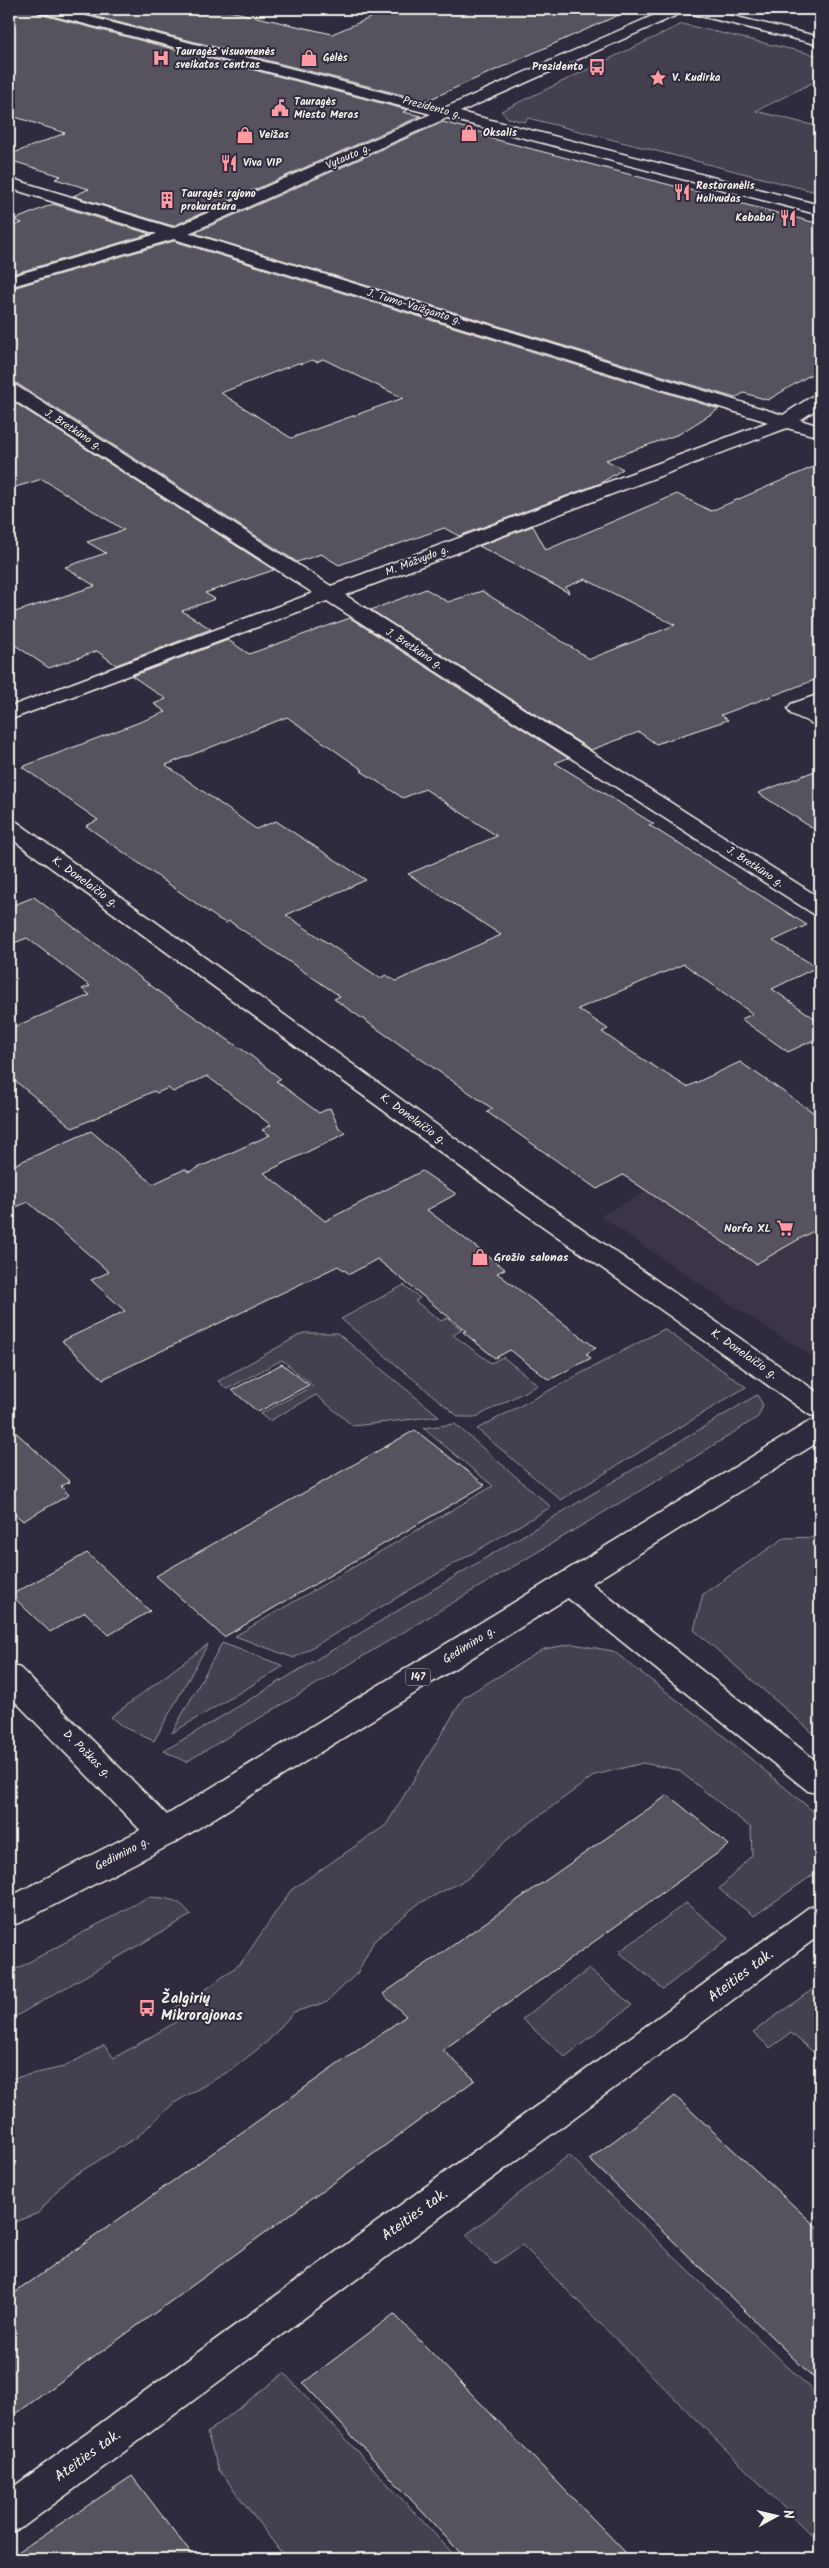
<svg xmlns="http://www.w3.org/2000/svg" width="829" height="2568" font-family="Kalam,sans-serif">
<rect width="100%" height="100%" fill="#2f2a3d"/>
<filter id="ink" filterUnits="userSpaceOnUse"><feTurbulence type="fractalNoise" baseFrequency=".02" numOctaves="2"/><feDisplacementMap in="SourceGraphic" scale="10" xChannelSelector="R" yChannelSelector="G"/><feConvolveMatrix kernelMatrix="1 2 1 2 8 2 1 2 1" color-interpolation-filters="sRGB"/></filter>
<g filter="url(#ink)">
<path fill="#3b3647" d="M820 1098V1359L813 1357 719 1297 600 1216Z"/>
<path fill="#454050" stroke="#9c989c" d="M682 24 820 56V79L756 111 820 127V193L528 118 525 122 508 118 501 111Z
M404 1285 420 1298 415 1301 441 1321 448 1318 462 1330 453 1335 491 1363 503 1357 538 1385 476 1417H459L341 1319Z
M664 1329 746 1387 561 1500 477 1429Z
M303 1333H337L439 1416 353 1426 316 1395 269 1421 260 1414 313 1386 282 1360 227 1389 218 1381Z
M757 1395 763 1405 758 1417 673 1471 186 1762 164 1751Z
M455 1424 551 1507 294 1658 235 1636 493 1486 423 1428Z
M820 1537V1739L694 1630 703 1594 784 1538Z
M222 1643 284 1666 172 1733Z
M208 1644 154 1741 123 1727 111 1717Z
M573 1644 613 1651 720 1733 820 1817V1870L754 1916 719 1889 752 1855 751 1828 678 1770 643 1763 595 1775 508 1839 467 1879 418 1904 374 1941 358 1972 327 2002 294 2012 268 2041 231 2070 174 2103 137 2137 65 2181 39 2213 9 2224V2079L64 2067 104 2045 114 2058 176 2022 169 2011 205 1990 241 1963 291 1890 386 1825 464 1697 544 1649Z
M148 1897C167 1898 179 1898 191 1915L13 2018 9 2014V1973Z
M686 1903 729 1938 663 1989 619 1952Z
M589 1969 632 2005 565 2057 522 2019Z
M820 1984V2058L791 2033 770 2048 753 2032Z
M569 2155 820 2398V2544L522 2245 494 2264 466 2235Z
M284 2373 458 2559H286L219 2470 207 2433Z"/>
<path fill="#56525f" stroke="#f4f1e8" fill-rule="evenodd" d="M9 9H35L39 14 408 110 403 112 421 116 173 226 73 196 89 189 55 179 61 176 9 160V155L65 133 9 115Z
M66 9H221L332 34 391 9H632L426 101Z
M443 122 487 134 482 136 820 224V369L768 400 744 393 735 398 194 233Z
M53 204 150 234 9 275V228L22 223 14 220Z
M174 241 719 409 679 434 606 460 623 469 601 483 459 536 444 528 339 565 321 554 297 562 16 383 9 382V289ZM323 359 403 398 291 438 221 393 298 363 302 364 312 360 317 362Z
M9 399 274 570 205 593 215 599 182 611 211 629 116 665 97 651 49 668 9 641V614L95 586 65 567 106 553 87 542 124 530 42 479 9 489Z
M820 464V678L721 715 728 720 656 744 639 732 591 750 371 610 426 589 448 602 482 591 590 659 675 625 585 579 566 587 569 593 479 546 533 526 546 550 677 494 711 511Z
M350 618 568 758 555 763 654 824 649 825 807 925 773 941 817 967 772 989 820 1022V1037L788 1052 741 1019 753 1014 684 964 578 1009 608 1029 602 1032 622 1046 687 1087 740 1062 820 1117V1227L756 1264 623 1175 597 1189 487 1112 493 1109 334 999 340 996 229 921 226 923 217 918 86 826 98 820 22 767 166 712 154 704 166 699 132 676 228 640 249 654ZM287 717 363 770 361 771 403 798 425 789 497 836 408 874 501 935 396 981 386 975 380 978 286 915 366 880 276 821 256 829 166 765Z
M820 769V833L758 793Z
M34 897 166 997 250 1055 281 1079 276 1081 319 1113 330 1108 339 1128 346 1133 264 1173 325 1221 422 1171 456 1194 427 1210 505 1269 497 1273 596 1348 586 1354 591 1358 549 1380 510 1350 495 1358 463 1332 466 1331 377 1259 350 1274 338 1266 103 1379 62 1341 125 1311 91 1280 109 1272 28 1202 9 1210V1167L91 1131 153 1184 185 1169 189 1172 270 1135 262 1130 271 1125 207 1076 173 1092 168 1088 157 1093 154 1091 73 1128 9 1076V1029L90 995 82 989 90 986 27 938 9 945V907Z
M282 1364 309 1385 258 1412 232 1390Z
M9 1426 70 1482 61 1486 69 1495 23 1521 9 1509Z
M415 1430 485 1485 224 1637 156 1576Z
M87 1553 150 1611 109 1635 85 1612 50 1632 11 1595Z
M668 1795 729 1845 443 2050 475 2080 9 2419V2297L406 2016 383 1994Z
M675 2096 820 2230V2384L589 2159Z
M394 2314 632 2559H466L303 2383Z
M132 2476 195 2559H9V2558Z"/>
<g fill="none" stroke-linecap="round" stroke-linejoin="round">
<g stroke="#f4f1e8" stroke-width="3">
<path id="minor" d="M37 9H59L444 108 668 9H704L820 37V45L684 12 460 112 820 205V215L447 118 189 233 783 415 814 395 820 394V407L800 420 820 426V437L787 428 345 595 820 898V915L812 913 327 601 9 720V707L313 593 9 397V384L15 385 331 586 768 422 174 239 9 287V277L157 234 9 188V178L173 228 431 114 39 12Z
M820 694V708L816 710 820 712V727L791 714 788 709 791 704Z
M9 820 17 822 535 1196 820 1394V1417L810 1415 517 1208 9 837Z
M570 1572 581 1575 820 1764V1794L808 1791 559 1591 555 1583 559 1575Z
M9 1665 20 1668 176 1824 181 1833 176 1842 164 1846 152 1842 9 1695Z
M820 1904V1935L23 2527 9 2533V2490L808 1908Z"/>
</g>
<g stroke="#f4f1e8" stroke-width="3">
<path id="major" d="M820 1418V1441L176 1842 21 1922 9 1926V1897L152 1824 810 1421Z"/>
</g>
<use href="#minor" fill="#2f2a3d" fill-rule="evenodd"/>
<use href="#major" fill="#2f2a3d" fill-rule="evenodd"/>
</g>
</g>
<defs>
<g id="hospital-bare" transform="scale(1.35)"><path d="M-5-5h3v3.5h4V-5h3V5h-3V1.5h-4V5h-3Z" fill="#ff9aa2" stroke="#2f2a3d" stroke-width="2.5" paint-order="stroke"/></g>
<g id="shop-bare" transform="scale(1.35)"><path d="M-5-2.5h2.3a2.7 3.5 0 0 1 5.4 0H5L5.5 6h-11ZM-1.5-2.5h3a1.5 2.3 0 0 0-3 0Z" fill="#ff9aa2" stroke="#2f2a3d" stroke-width="2.5" paint-order="stroke"/></g>
<g id="bus-bare" transform="scale(1.35)"><path d="M-5-6H5V4H4V6H2V4H-2V6H-4V4H-5ZM-3.5-4V0h7V-4ZM-3.5 1.2v1.5H-2V1.2ZM2 1.2v1.5H3.5V1.2Z" fill="#ff9aa2" stroke="#2f2a3d" stroke-width="2.5" paint-order="stroke"/></g>
<g id="sight-bare" transform="scale(1.35)"><path d="M0-6L1.8-2.2L6-1.7L2.9 1.2L3.7 5.4L0 3.3L-3.7 5.4L-2.9 1.2L-6-1.7L-1.8-2.2Z" fill="#ff9aa2" stroke="#2f2a3d" stroke-width="2.5" paint-order="stroke"/></g>
<g id="civic-bare" transform="scale(1.35)"><path d="M-.6-6.5H3V-4.5H.6V-3L4-1V1h2V6H-6V1h2V-1L-.6-3ZM-1.2 2.5V6h2.4V2.5Z" fill="#ff9aa2" stroke="#2f2a3d" stroke-width="2.5" paint-order="stroke"/></g>
<g id="restaurant-bare" transform="scale(1.35)"><path d="M-5-6h1v4h1v-4h1v4h1v-4h1v5L-1.5 .5V6h-2V.5L-5-1ZM5-6V6H3V1.5H1.5Q1.5-4 5-6Z" fill="#ff9aa2" stroke="#2f2a3d" stroke-width="2.5" paint-order="stroke"/></g>
<g id="building-bare" transform="scale(1.35)"><path d="M-4-6H4V6H1V3H-1V6H-4ZM-2.5-4.3h1.7v1.8h-1.7ZM.8-4.3h1.7v1.8H.8ZM-2.5-1h1.7V.8h-1.7ZM.8-1h1.7V.8H.8Z" fill="#ff9aa2" stroke="#2f2a3d" stroke-width="2.5" paint-order="stroke"/></g>
<g id="supermarket-bare" transform="scale(1.35)"><path d="M-6-5.5h2.5l.6 2H6L4.5 2H-2.5L-4.4-4H-6ZM-1.5 3.2a1.3 1.3 0 1 0 .1 0ZM3 3.2a1.3 1.3 0 1 0 .1 0Z" fill="#ff9aa2" stroke="#2f2a3d" stroke-width="2.5" paint-order="stroke"/></g>
</defs>
<g fill-rule="evenodd">
<use href="#hospital-bare" x="161" y="58"/>
<use href="#shop-bare" x="309" y="58"/>
<use href="#bus-bare" x="597" y="67"/>
<use href="#sight-bare" x="658" y="78"/>
<use href="#civic-bare" x="280" y="108"/>
<use href="#shop-bare" x="469" y="133"/>
<use href="#shop-bare" x="245" y="135"/>
<use href="#restaurant-bare" x="229" y="163"/>
<use href="#restaurant-bare" x="682" y="192"/>
<use href="#building-bare" x="167" y="200"/>
<use href="#restaurant-bare" x="788" y="218"/>
<use href="#supermarket-bare" x="785" y="1228"/>
<use href="#shop-bare" x="480" y="1257"/>
<use href="#bus-bare" x="147" y="2008"/>
</g>
<g text-anchor="middle" dominant-baseline="central" stroke-width="4" stroke-linejoin="round" paint-order="stroke">
<g font-size="11" font-weight="bold" fill="#f4f1e8" stroke="#2f2a3d" text-anchor="start">
<text x="175" y="52">Tauragės visuomenės<tspan x="175" dy="13">sveikatos centras</tspan></text>
<text x="323" y="58">Gėlės</text>
<text x="583" y="67" text-anchor="end">Prezidento</text>
<text x="672" y="78">V. Kudirka</text>
<text x="294" y="102">Tauragės<tspan x="294" dy="13">Miesto Meras</tspan></text>
<text x="483" y="133">Oksalis</text>
<text x="259" y="135">Veižas</text>
<text x="243" y="163">Viva VIP</text>
<text x="696" y="186">Restoranėlis<tspan x="696" dy="13">Holivudas</tspan></text>
<text x="181" y="194">Tauragės rajono<tspan x="181" dy="13">prokuratūra</tspan></text>
<text x="774" y="218" text-anchor="end">Kebabai</text>
</g>
<g font-size="11" fill="#f4f1e8" stroke="#2f2a3d">
<text transform="translate(432 108) rotate(15)">Prezidento g.</text>
<text transform="translate(348 157) rotate(-24)">Vytauto g.</text>
<text transform="translate(414 307) rotate(17)">J. Tumo-Vaižganto g.</text>
<text transform="translate(73 430) rotate(33)">J. Bretkūno g.</text>
<text transform="translate(417 561) rotate(-21)">M. Mažvydo g.</text>
<text transform="translate(414 649) rotate(33)">J. Bretkūno g.</text>
<text transform="translate(755 867) rotate(33)">J. Bretkūno g.</text>
</g>
<rect fill="#2f2a3d" stroke="#b9b5b5" stroke-width="1" x="405.5" y="1668.5" width="25" height="17" rx="4"/>
<g font-size="11" font-weight="bold" fill="#f4f1e8">
<text x="418" y="1677">147</text>
</g>
<g font-size="12" fill="#f4f1e8" stroke="#2f2a3d">
<text transform="translate(85 882) rotate(36)">K. Donelaičio g.</text>
<text transform="translate(413 1119) rotate(36)">K. Donelaičio g.</text>
<text transform="translate(744 1354) rotate(35)">K. Donelaičio g.</text>
<text transform="translate(469 1645) rotate(-32)">Gedimino g.</text>
<text transform="translate(87 1754) rotate(45)">D. Poškos g.</text>
<text transform="translate(122 1854) rotate(-27)">Gedimino g.</text>
</g>
<g font-size="12" font-weight="bold" fill="#f4f1e8" stroke="#2f2a3d" text-anchor="end">
<text x="771" y="1228">Norfa XL</text>
<text x="494" y="1257" text-anchor="start">Grožio salonas</text>
</g>
<g font-size="15" fill="#f4f1e8" stroke="#2f2a3d">
<text transform="translate(741 1976) rotate(-37)">Ateities tak.</text>
<text transform="translate(415 2215) rotate(-36)">Ateities tak.</text>
<text transform="translate(88 2456) rotate(-36)">Ateities tak.</text>
</g>
<g font-size="15" font-weight="bold" fill="#f4f1e8" stroke="#2f2a3d" text-anchor="start">
<text x="161" y="1999">Žalgirių<tspan x="161" dy="17">Mikrorajonas</tspan></text>
</g>
</g>
<rect width="829" height="2568" fill="none" stroke="#2f2a3d" stroke-width="30"/>
<rect x="15" y="15" width="799" height="2538" fill="none" stroke="#f4f1e8" stroke-width="2" filter="url(#ink)"/>
<g transform="translate(776 2516) rotate(82)" stroke="#2f2a3d" stroke-width="4" paint-order="stroke">
<path d="M0-4L9 19L0 12L-9 19Z" fill="#f4f1e8"/>
<text y="-8" font-size="14" font-weight="bold" text-anchor="middle" fill="#f4f1e8">N</text>
</g>
</svg>
